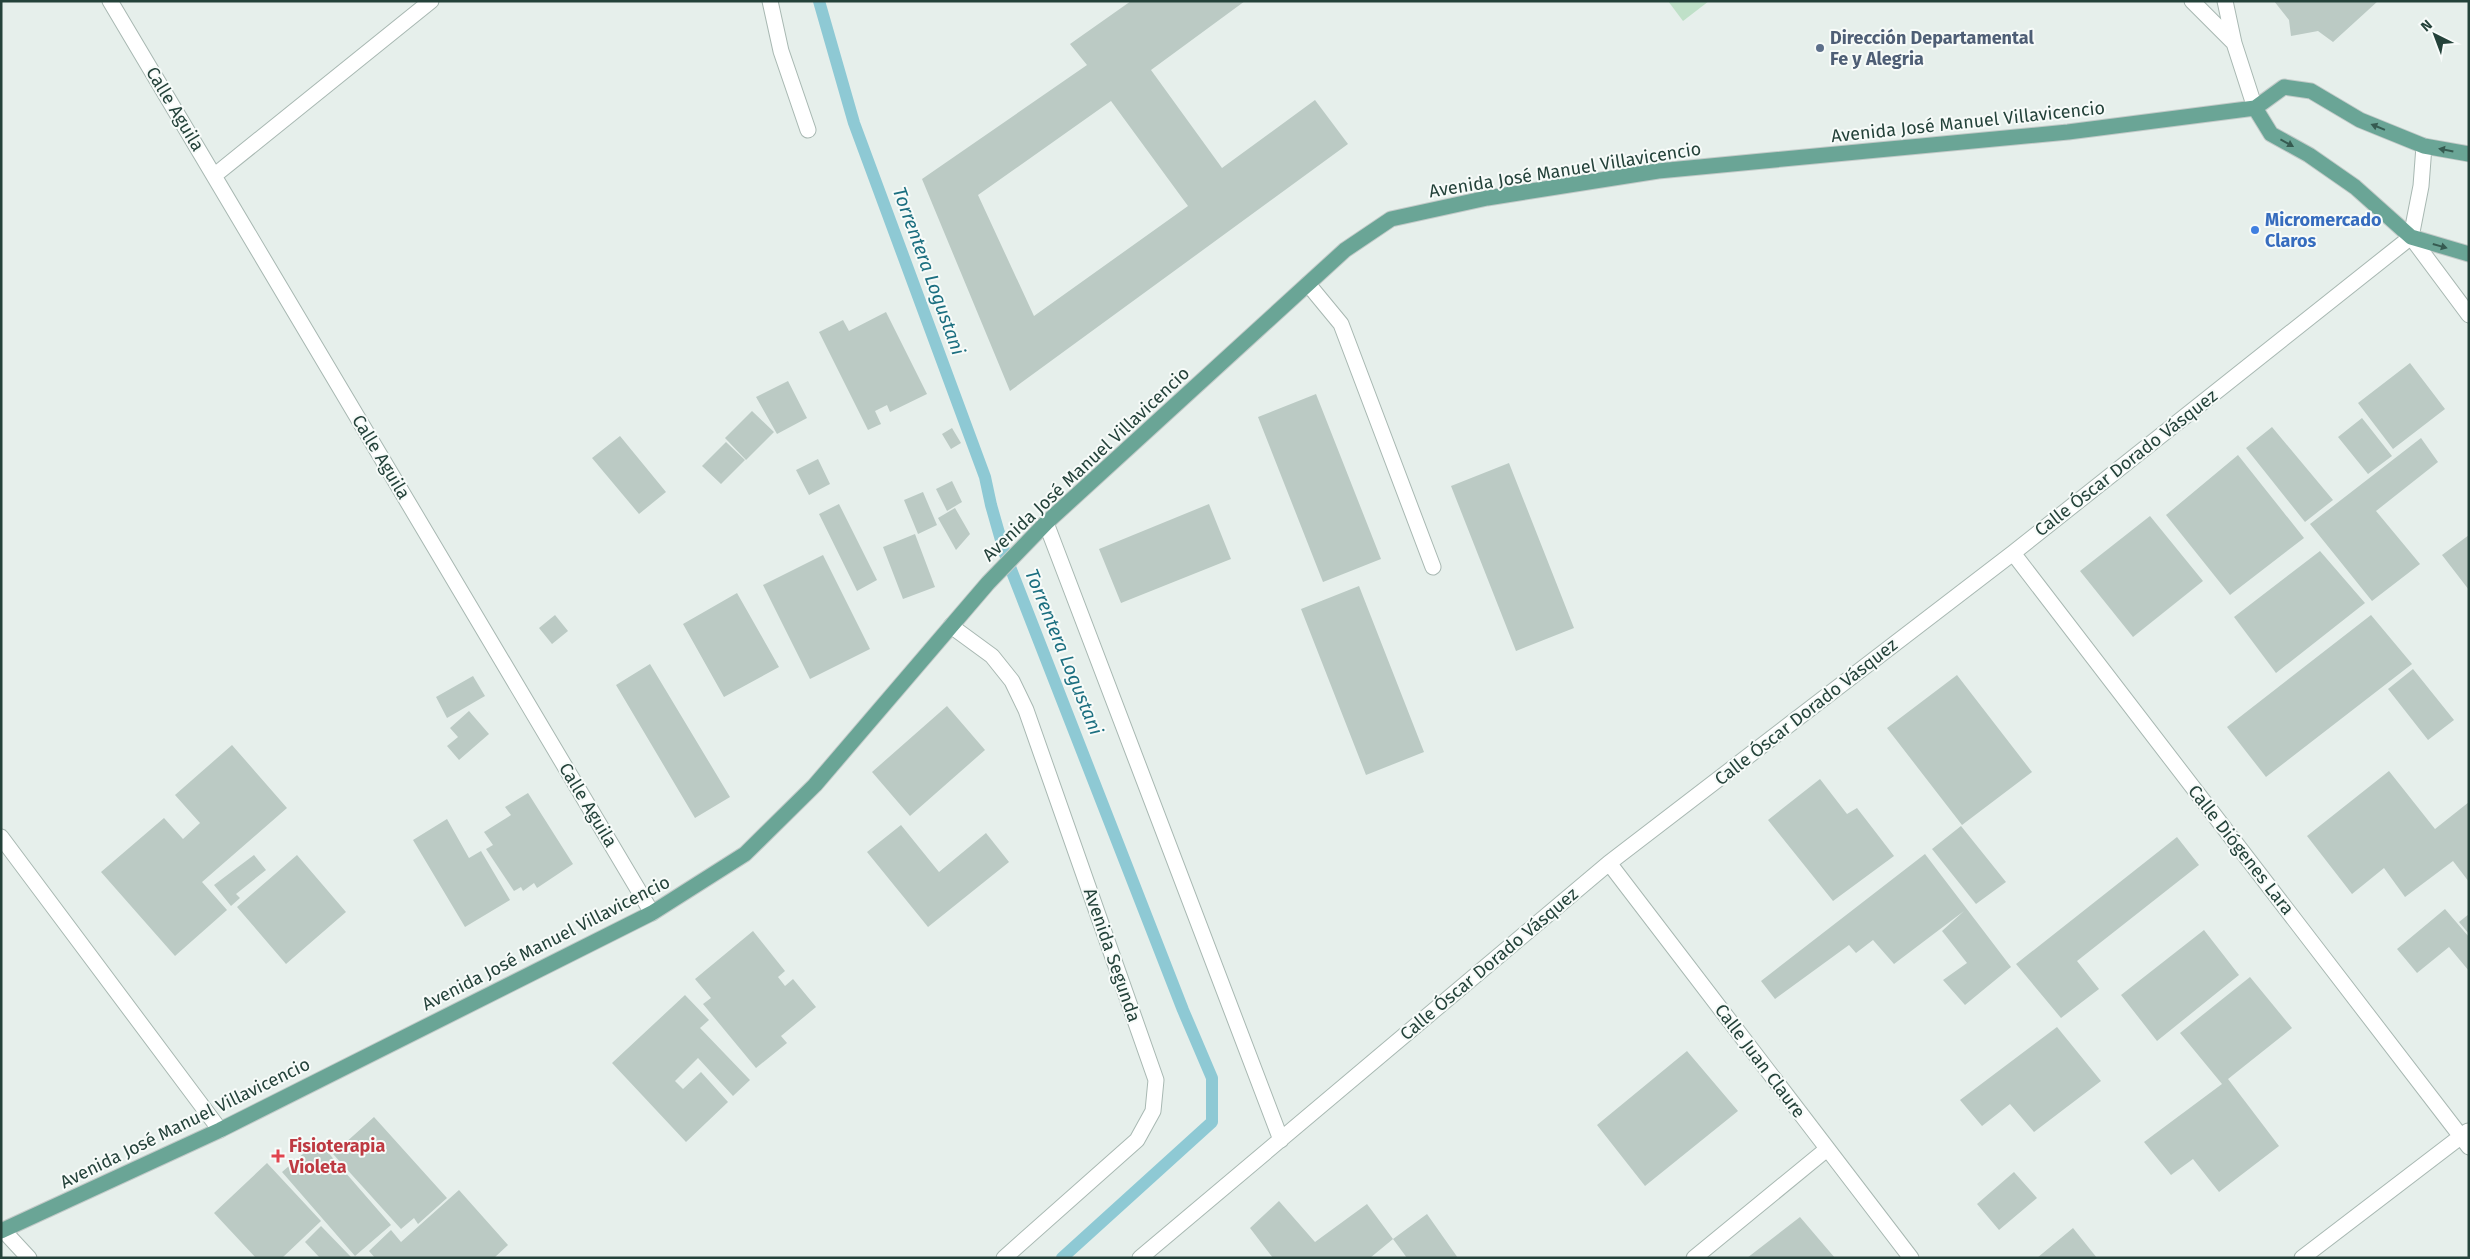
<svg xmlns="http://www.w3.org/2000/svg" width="2470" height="1259" font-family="'Fira Sans',sans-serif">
<rect width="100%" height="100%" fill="#e6efeb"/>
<path fill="#bfe0c8" d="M1668 1H1709L1683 21Z"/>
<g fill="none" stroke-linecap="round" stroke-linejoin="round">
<path stroke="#8ec9d4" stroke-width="12" d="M819 1 854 123 985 477 991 505 1005 554 1183 1010 1212 1078V1122L1062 1258"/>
</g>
<path fill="#bbcac4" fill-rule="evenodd" d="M1131 1H1245L1151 70 1222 168 1315 100 1348 144 1010 391 922 179 1087 65 1070 44ZM1111 101 1188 206 1034 316 978 195Z
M2274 1H2378L2333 42 2318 31 2291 36 2289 20Z
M886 312 927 394 890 412 887 405 875 411 881 424 868 430 819 332 843 320 849 331Z
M2410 363 2445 409 2393 449 2358 403Z
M788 381 807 418 777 434 756 397Z
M1316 394 1381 559 1323 582 1258 417Z
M752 411 774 432 746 460 725 438Z
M2362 418 2392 456 2368 474 2338 437Z
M2272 427 2333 500 2305 522 2246 448Z
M952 428 961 443 951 449 942 434Z
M620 436 666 492 639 514 592 458Z
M2421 438 2438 462 2376 511 2420 564 2372 601 2310 524Z
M726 442 745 460 721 484 702 466Z
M2238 455 2304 538 2230 595 2166 515Z
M818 459 830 484 809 495 796 470Z
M1509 463 1574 628 1516 651 1451 486Z
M952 481 962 502 947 511 936 489Z
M923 492 937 525 918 534 904 500Z
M839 504 877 580 857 591 819 514Z
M1209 504 1231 559 1121 603 1099 549Z
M955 508 970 534 956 550 938 518Z
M2150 516 2203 581 2133 637 2080 571Z
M915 534 935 587 903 599 883 547Z
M2469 535V590L2442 555Z
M2320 551 2365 603 2276 673 2234 617Z
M823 555 870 649 810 679 763 585Z
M1359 586 1424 752 1366 775 1301 609Z
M737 593 779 667 724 697 683 624Z
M555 615 568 631 552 644 539 628Z
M2371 615 2412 664 2266 777 2227 727Z
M650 664 730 797 695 818 616 685Z
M2413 669 2454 720 2428 740 2388 689Z
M1957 675 2032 772 1962 825 1887 728Z
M473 676 485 696 447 718 436 697Z
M947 706 985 750 910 816 872 772Z
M469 711 489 734 459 760 447 746 458 737 450 728Z
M232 745 287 808 202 882 227 910 175 956 101 872 164 818 183 839 200 823 175 795Z
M2389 771 2435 829 2469 802V882L2453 861 2405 897 2384 868 2352 894 2307 836Z
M1820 779 1847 814 1857 808 1894 856 1833 901 1768 820Z
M528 793 573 864 537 888 534 883 523 891 521 887 514 891 486 849 493 845 484 832 511 815 505 807Z
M447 819 469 858 481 851 510 900 465 927 413 840Z
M901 825 939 872 986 833 1009 862 928 927 867 852Z
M1961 826 2006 882 1976 904 1932 849Z
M2177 837 2199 865 2077 961 2099 989 2061 1018 2016 964Z
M1925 854 2011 967 1965 1005 1943 980 1967 963 1942 931 1964 911 1894 964 1873 940 1856 953 1849 945 1775 999 1761 981Z
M254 855 266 870 236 894 240 898 231 906 214 885Z
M297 855 346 912 286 964 237 907Z
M2445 909 2469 937V971L2449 947 2417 973 2397 949Z
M2469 914V934L2459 922Z
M2204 930 2239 975 2157 1041 2121 995Z
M753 931 785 971 778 977 785 986 793 979 816 1007 781 1036 787 1043 756 1068 703 1004 711 998 695 979Z
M2250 977 2292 1028 2228 1079 2279 1146 2219 1192 2193 1159 2171 1175 2144 1142 2222 1084 2180 1033Z
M685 995 709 1020 700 1028 750 1080 733 1096 698 1058 675 1081 683 1089 701 1072 728 1102 686 1142 612 1063Z
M2057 1027 2101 1081 2034 1132 2010 1104 1982 1126 1960 1100Z
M1687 1051 1738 1111 1645 1186 1597 1125Z
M374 1117 447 1198 418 1224 414 1218 401 1229 333 1154Z
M318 1141 391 1225 355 1256 282 1172Z
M267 1163 321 1221 282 1258H256L214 1213Z
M2014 1172 2037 1198 1999 1230 1977 1204Z
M459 1190 508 1245 494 1258H375L369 1251 391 1230 401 1242Z
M1279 1201 1315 1242 1367 1204 1393 1239 1370 1258H1273L1250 1228Z
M1427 1214 1458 1258H1407L1393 1239Z
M1800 1217 1835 1258H1747Z
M321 1226 352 1258H320L305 1242Z
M2073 1228 2097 1258H2037Z"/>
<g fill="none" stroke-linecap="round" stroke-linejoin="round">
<g stroke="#a8b8b2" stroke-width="17">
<path id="minor" d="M110 1 652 913
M770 1 781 51 808 130
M2192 1 2234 43
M2225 1 2234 43 2255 108
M215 175 431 1
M2411 237 2469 315
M1308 284 1341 324 1433 567
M1046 523 1281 1140
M2013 553 2469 1147
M951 626 992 656 1012 681 1026 710 1156 1080 1153 1111 1137 1140 1004 1258
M1 837 220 1130
M1609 863 1911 1258
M3 1230 29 1258
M1140 1258 1609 863 2013 553 2411 237 2421 186 2424 146
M1694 1258 1827 1149
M2302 1258 2468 1131"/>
</g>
<g stroke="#c2cac8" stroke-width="17">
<path id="major" d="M2255 108 2271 134 2309 155 2355 187 2411 237 2469 254
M1 1231 220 1130 652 913 745 854 815 785 988 583 1046 523 1345 250 1391 219 1487 198 1658 171 2068 132 2255 108 2284 87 2311 91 2360 120 2424 146 2469 154"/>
</g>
<use href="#minor" stroke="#fff" stroke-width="15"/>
<use href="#major" stroke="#6aa596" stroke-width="15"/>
</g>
<defs><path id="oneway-solid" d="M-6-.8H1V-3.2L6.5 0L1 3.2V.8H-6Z" transform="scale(1.25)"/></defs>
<g fill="#365b51">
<use href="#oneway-solid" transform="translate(2378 127) rotate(-158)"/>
<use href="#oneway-solid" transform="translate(2287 143) rotate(29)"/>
<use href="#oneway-solid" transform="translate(2446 150) rotate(-169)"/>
<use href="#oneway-solid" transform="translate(2440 246) rotate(16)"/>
</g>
<circle fill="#5c6f8a" stroke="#f7fbf9" stroke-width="2" cx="1820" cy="48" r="5"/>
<circle fill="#3f7fe0" stroke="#f7fbf9" stroke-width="2" cx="2255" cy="230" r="5"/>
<path fill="#e0444e" stroke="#f7fbf9" stroke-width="2" d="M275.5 1148.5h5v5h5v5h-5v5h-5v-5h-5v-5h5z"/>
<g text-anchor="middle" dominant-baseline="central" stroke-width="4" stroke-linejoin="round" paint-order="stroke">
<g font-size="18" font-weight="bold" fill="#4e5e75" stroke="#f7fbf9" text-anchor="start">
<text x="1830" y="38">Dirección Departamental<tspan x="1830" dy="21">Fe y Alegria</tspan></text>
</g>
<g font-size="18" fill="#24423a" stroke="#f7fbf9">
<text transform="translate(175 109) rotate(59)">Calle Aguila</text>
<text transform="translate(1968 122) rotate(-6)">Avenida José Manuel Villavicencio</text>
<text transform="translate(1565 170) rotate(-9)">Avenida José Manuel Villavicencio</text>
<text transform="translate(381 457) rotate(59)">Calle Aguila</text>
<text transform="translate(2126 463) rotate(-38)">Calle Óscar Dorado Vásquez</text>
<text transform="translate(1086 464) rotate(-43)">Avenida José Manuel Villavicencio</text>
<text transform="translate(1806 712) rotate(-38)">Calle Óscar Dorado Vásquez</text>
<text transform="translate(588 805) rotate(59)">Calle Aguila</text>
<text transform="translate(2241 850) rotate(52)">Calle Diógenes Lara</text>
<text transform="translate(546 943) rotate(-27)">Avenida José Manuel Villavicencio</text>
<text transform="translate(1112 955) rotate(71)">Avenida Segunda</text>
<text transform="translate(1489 964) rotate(-40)">Calle Óscar Dorado Vásquez</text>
<text transform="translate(1760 1061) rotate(53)">Calle Juan Claure</text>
<text transform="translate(185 1123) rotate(-26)">Avenida José Manuel Villavicencio</text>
</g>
<g font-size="18" font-weight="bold" fill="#366cbe" stroke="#f7fbf9" text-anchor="start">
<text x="2265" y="220">Micromercado<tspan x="2265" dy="21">Claros</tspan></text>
</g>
<g font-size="18" font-weight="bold" fill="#be3a42" stroke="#f7fbf9" text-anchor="start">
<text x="289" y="1146">Fisioterapia<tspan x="289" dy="21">Violeta</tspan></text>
</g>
<g font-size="19" font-style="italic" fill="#1c6f80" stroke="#f7fbf9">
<text transform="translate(929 271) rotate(70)">Torrentera Logustani</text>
<text transform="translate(1064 652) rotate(68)">Torrentera Logustani</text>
</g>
</g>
<rect width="2470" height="1259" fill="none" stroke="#24423a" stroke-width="5"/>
<g transform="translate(2435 35) rotate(318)" stroke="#f7fbf9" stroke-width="4" paint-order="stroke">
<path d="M0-4L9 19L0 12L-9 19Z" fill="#24423a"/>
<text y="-8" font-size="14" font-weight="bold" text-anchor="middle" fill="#24423a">N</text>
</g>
</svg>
